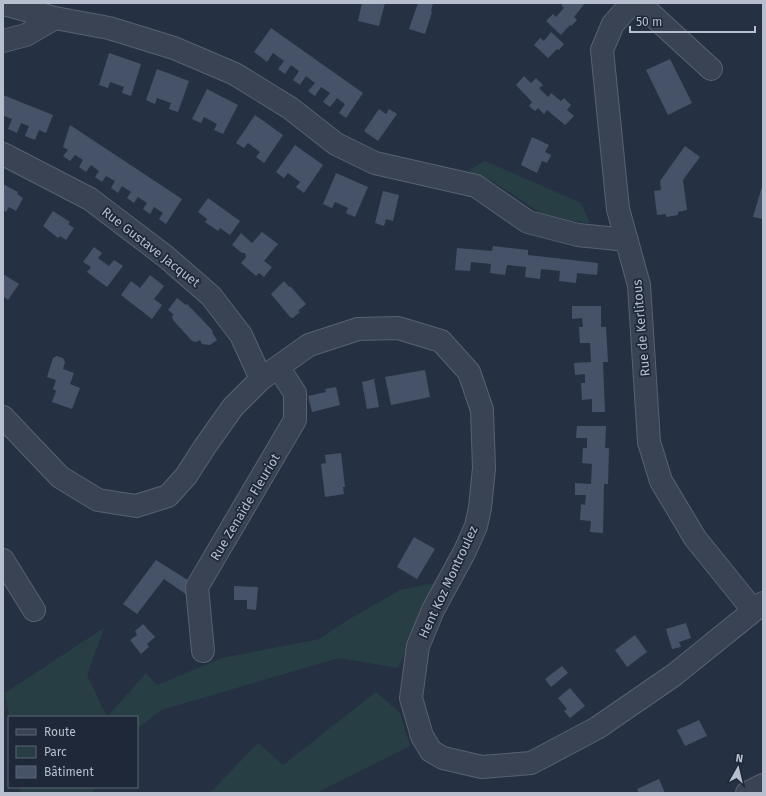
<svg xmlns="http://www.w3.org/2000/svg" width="766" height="796" font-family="'Fira Sans',sans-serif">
<rect width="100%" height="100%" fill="#253143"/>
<path fill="#273f44" d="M485 161 581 203 590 223 567 220 542 214 494 182 468 171Z
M439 582 398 668 339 658 161 710 137 729V717H9V718L5 693 104 628 87 675 107 717 146 673 157 685 222 658 320 639 346 621 400 590Z
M376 692 400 713 410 746 316 793H210L258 743 283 765Z
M19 787H96L92 793H20Z"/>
<path fill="#465268" d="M362 3H385L379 26 358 21Z
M418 3H433L431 11 432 12 425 34 409 29Z
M564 3H585L574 17 577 20 571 26 570 25 561 35 546 21 553 14 556 17 564 8 561 5Z
M271 28 363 93 346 118 339 113 345 104 337 98 330 107 323 102 330 93 321 87 315 96 308 91 315 83 306 76 300 85 293 80 299 71 291 65 285 74 278 69 284 61 273 53 267 62 254 52Z
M551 32 564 44 559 50 557 49 548 58 534 45 540 38 544 41Z
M109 53 141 64 131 96 122 93 124 87 110 82 108 88 99 85Z
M670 59 692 103 668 115 646 70Z
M157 69 189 81 178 112 169 109 171 103 157 98 155 104 146 100Z
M524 76 531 83 536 78 543 85 539 88 548 97 551 93 561 101 564 98 571 105 567 110 574 116 565 125 547 110 544 114 538 108 535 111 529 106 532 102 516 85Z
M207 89 238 105 223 134 214 130 217 124 204 117 201 123 192 119Z
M3 95 53 115 46 133 39 130 35 140 25 136 29 126 21 123 17 133 8 129 12 119 4 116 3 119Z
M379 109 386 114 389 109 397 114 378 141 364 131Z
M255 115 283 135 264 163 256 157 260 152 248 143 244 148 236 143Z
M70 125 182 199 166 224 159 219 163 213 154 207 150 214 143 209 147 203 138 197 134 203 127 198 131 192 122 186 118 193 111 188 115 181 106 176 102 182 95 177 99 171 91 165 86 172 79 167 83 160 75 155 70 161 63 156 68 150 63 147Z
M532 137 549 145 545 152 551 155 547 163 542 161 537 173 521 165Z
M295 145 323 165 304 193 296 187 300 182 288 173 284 178 276 172Z
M685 146 700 157 683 180 687 210 678 212V215L666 217V214L657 215 654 191 661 190 660 181Z
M336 173 368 187 355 217 346 213 348 208 335 202 332 208 323 204Z
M763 183V219L753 217Z
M3 184 18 192 17 194 23 198 16 211 9 207 6 212 3 210Z
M383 191 399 195 393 221 386 219 384 226 375 223Z
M208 198 240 221 230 235 220 228 218 231 205 222 207 219 198 212Z
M53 211 70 222 68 224 74 228 66 240 60 236 58 238 43 226Z
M262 232 278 244 264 261 272 267 264 277 259 273 256 276 241 263 246 257 245 253H242L232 245 241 233 252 243Z
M493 246 528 250V255L598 263 597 275 577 273 576 283 559 281 560 271 541 269 540 279 525 277 526 267 507 265 505 275 490 273 491 264 471 262 470 271 455 270 457 248 492 251Z
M94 247 102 253 98 258 109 266 114 260 123 266 107 287 87 272 91 267 83 262Z
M3 274 19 284 8 300 3 296Z
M150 275 164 286 154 299 162 305 152 319 121 295 131 281 140 288Z
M284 281 289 287 290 286 306 304 298 311 300 312 293 318 290 317 271 294Z
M177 298 186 305 187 304 213 331 212 332 217 340 210 345 202 344 200 340 196 342 192 341 173 320 172 316 174 315 168 310Z
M572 306H601V327H606L608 362H603L605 412H592V399L582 400 581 383H585V374L575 375 574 363 591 362 590 343H580L579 327H583L582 318 572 319Z
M57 356 63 358 65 362 63 369 74 373 70 384 80 388 72 409 52 402 56 391 53 389 56 380 47 377 53 358Z
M425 370 430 397 391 405 385 377Z
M374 379 379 407 367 409 362 382Z
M336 387 340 405 312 412 308 396 326 392 325 389Z
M577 426H606L605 448H609L608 484H604L603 533 590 532 591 521 580 520 581 504 585 505 586 495H575V483L591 484 592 464 582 463 583 448H587V438H576Z
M341 453 345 487H343L344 494 325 497 321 464 326 463 325 455Z
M414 537 435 549 417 579 397 567Z
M156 560 194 584 190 597 164 579 137 614 123 604Z
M234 586 258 587 256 610 247 609V600H234Z
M686 623 691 638 679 642 681 647 672 649 666 629Z
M143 624 155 637 147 644 149 647 141 654 130 640 137 635 135 631Z
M635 635 647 652 627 667 615 650Z
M562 666 568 673 551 687 545 679Z
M570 688 585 706 570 718 564 711 567 709 558 698Z
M699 720 707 736 685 746 677 730Z
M659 779 665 793H639L637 789Z"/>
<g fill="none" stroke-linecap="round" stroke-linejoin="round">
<g stroke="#586170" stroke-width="24">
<path id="minor" d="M632 3 613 24 602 50 618 209 639 285 649 442 661 481 695 538 753 610
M639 3 711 69
M3 4 55 18
M3 41 26 35 55 18 109 28 174 48 235 74 290 108 336 144 375 163 476 186 528 222 578 235 627 240
M3 154 90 199 165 256 211 296 241 335 261 379
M3 417 60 477 98 500 136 506 168 496 186 476 206 445 233 407 261 379 309 345 358 329 398 328 441 341 469 372 482 410 484 468 480 508 476 526 465 551 433 610 418 646 411 698 422 736 431 751 443 758 482 767 531 763 597 728 674 675 763 603
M3 560 34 610
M203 651 197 587 295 420V393L278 367
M747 793 763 785"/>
</g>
<use href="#minor" stroke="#3a4353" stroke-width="22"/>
</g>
<g text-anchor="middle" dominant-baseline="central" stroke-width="3.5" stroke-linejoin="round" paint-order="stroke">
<g font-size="13" fill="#b7becd" stroke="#1e2838">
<text transform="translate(151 247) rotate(38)">Rue Gustave Jacquet</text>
<text transform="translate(641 328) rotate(-95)">Rue de Kerlitous</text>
<text transform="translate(245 507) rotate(-59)">Rue Zenaïde Fleuriot</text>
<text transform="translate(448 582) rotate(-65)">Hent Koz Montroulez</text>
</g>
</g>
<rect width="766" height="796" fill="none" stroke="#b7becd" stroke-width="8"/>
<rect x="8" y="716" width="130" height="72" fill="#1e2838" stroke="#5b6474"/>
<rect x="16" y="729" width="20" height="6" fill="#3a4353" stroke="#5b6474"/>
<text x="44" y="736" font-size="12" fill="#b7becd">Route</text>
<rect x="16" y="746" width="20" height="12" fill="#273f44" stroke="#5b6474"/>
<text x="44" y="756" font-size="12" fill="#b7becd">Parc</text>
<rect x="16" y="766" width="20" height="12" fill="#465268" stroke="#5b6474"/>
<text x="44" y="776" font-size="12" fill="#b7becd">Bâtiment</text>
<g transform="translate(738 768) rotate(8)" stroke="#1e2838" stroke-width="3" paint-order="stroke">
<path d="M0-3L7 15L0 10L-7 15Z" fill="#b7becd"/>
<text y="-6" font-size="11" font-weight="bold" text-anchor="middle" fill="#b7becd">N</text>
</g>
<path d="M630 26v6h125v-6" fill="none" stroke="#b7becd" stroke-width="2"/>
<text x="636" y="26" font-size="12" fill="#b7becd" stroke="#1e2838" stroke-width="3" paint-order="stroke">50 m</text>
</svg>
